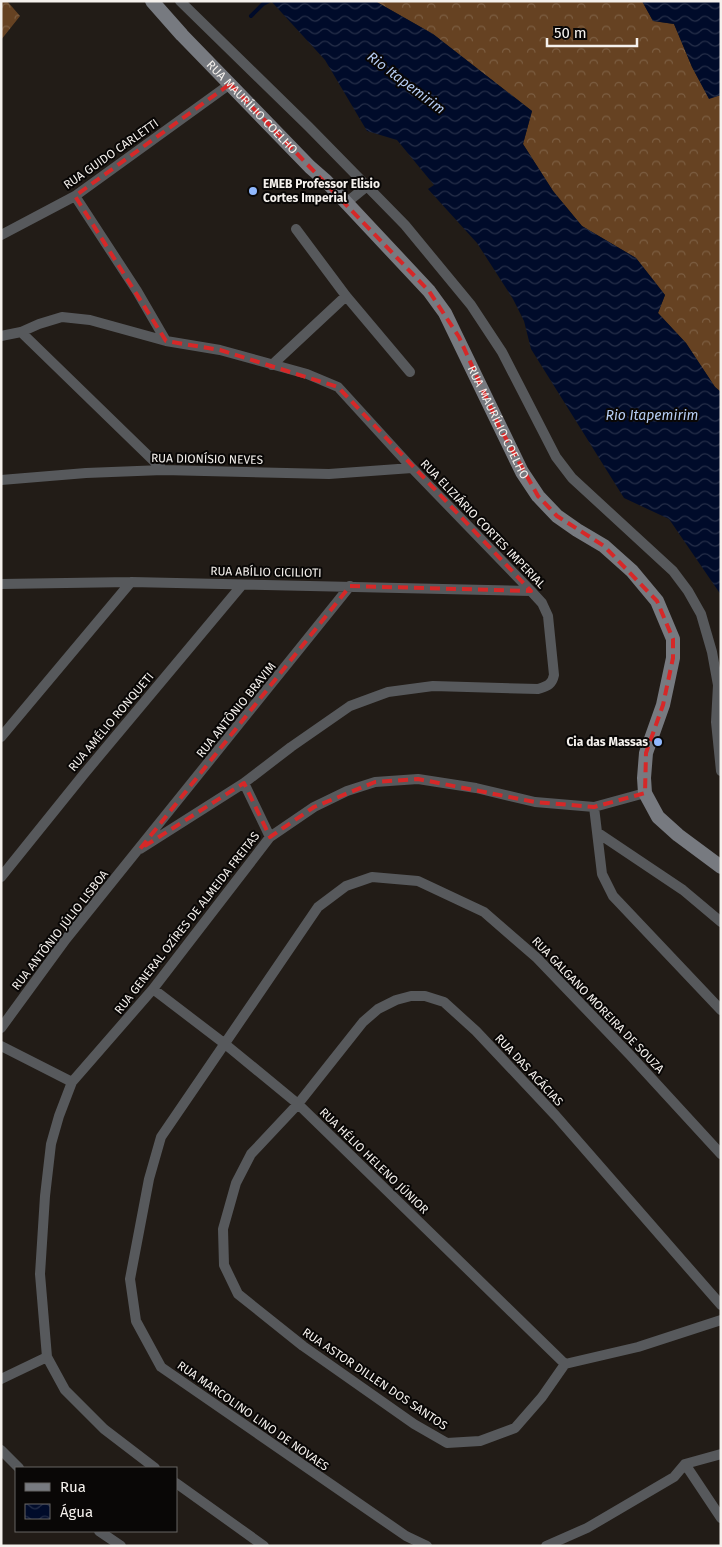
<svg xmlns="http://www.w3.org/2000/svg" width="722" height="1547" font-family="'Fira Sans',sans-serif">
<defs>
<pattern id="forest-crowns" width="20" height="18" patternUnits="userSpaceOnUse" patternTransform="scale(1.25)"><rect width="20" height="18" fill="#664222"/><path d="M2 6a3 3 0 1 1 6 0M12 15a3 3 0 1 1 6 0" fill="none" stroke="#7c5e42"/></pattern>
<pattern id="water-waves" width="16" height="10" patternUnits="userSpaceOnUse" patternTransform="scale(1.25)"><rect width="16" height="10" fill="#000b2a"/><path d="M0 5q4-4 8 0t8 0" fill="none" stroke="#262f49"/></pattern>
</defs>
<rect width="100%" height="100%" fill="#221c17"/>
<path fill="url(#forest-crowns)" d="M1 1H7L20 16 1 40Z
M375 1H642L653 21 674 24 692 67 709 98 721 95V392L715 387 686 343 658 313 665 295 636 258 582 226 553 191 523 144 532 111 433 34Z"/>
<path fill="url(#water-waves)" d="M271 1H375L433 34 532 111 523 144 553 191 582 226 636 258 665 295 658 313 686 343 715 387 721 392V595L669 519 624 498 531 349 524 321 513 299 477 243 428 189 434 185 397 140 367 131 325 60Z
M642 1H721V95L709 99 692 67 674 24 653 21Z"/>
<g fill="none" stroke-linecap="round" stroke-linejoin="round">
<path stroke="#000b2a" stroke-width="4" d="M251 16 263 4 269 1"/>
<path stroke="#57595c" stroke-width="10" d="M180 1 309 127 405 225 471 305 502 352 556 457 572 478 673 571 688 591 701 614 712 652 718 685 716 722 721 771
M75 196 137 291 166 341
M346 203 367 186
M296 229 346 296 410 372
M1 235 75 196 230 84
M21 332 163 470
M1 336 21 332 39 324 62 317 90 320 166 341 220 350 307 374 338 387 412 468 531 591 542 603 548 616 554 675C552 685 547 686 538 689L433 686 388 692 350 706 291 747 244 783 140 849
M272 365 346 296
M1 480 86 473 163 470 329 474 412 468
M1 584 131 582 531 591
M1 737 131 582
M244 783 270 837
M594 807 602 874 613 896 721 1010
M598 833 683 890 721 922
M1 877 84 774 242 585
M153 989 225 1044 298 1104 565 1364
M1 1028 66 939 350 586
M1 1046 72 1082
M721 1305 556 1116 476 1031 444 1002 425 996H411L396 1000 378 1009 363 1022 298 1104 251 1154 236 1183 223 1229 224 1265 238 1294 303 1346 414 1424 447 1443 480 1441 515 1428 542 1397 565 1364 638 1347 721 1320
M1 1379 47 1357
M1 1450 19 1468
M685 1464 721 1518
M155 1468 104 1429 65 1390 47 1357 40 1274 45 1196 51 1144 59 1116 72 1082 153 989 270 837 314 807 347 791 375 782 418 779 476 788 535 802 594 807 645 793
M176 1483 264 1546
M99 1531 121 1546
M427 1546 406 1536 161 1367 136 1321 130 1279 149 1179 161 1137 318 907 346 886 372 877 418 881 484 912 537 958 630 1055 721 1154
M546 1546 587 1528 674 1477 685 1464 721 1454"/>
<path stroke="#777a80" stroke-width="14" id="s1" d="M152 1 182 35 310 167 326 181 429 291 445 313 522 472 538 496 557 516 577 530 604 546 632 571 657 601 673 639V658L663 705 646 753 644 778 645 793 658 817 678 835 721 867"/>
</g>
<path fill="none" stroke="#d62828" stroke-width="4" stroke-dasharray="10 6" stroke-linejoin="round" d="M230 84 429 291 459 337 500 428 538 496 557 516 604 546 657 601 673 639V658L663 705 646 753 645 793 594 807 535 802 418 779 375 782 314 807 270 837 244 783 140 849 350 586 531 591 338 387 220 350 166 341 75 196Z"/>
<g fill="#90b8fd" stroke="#090706" stroke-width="2">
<circle cx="253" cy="191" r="5"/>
<circle cx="658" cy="742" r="5"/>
</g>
<g text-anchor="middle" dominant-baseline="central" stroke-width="4" stroke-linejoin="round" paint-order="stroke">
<g font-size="12" fill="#f5f1ed" stroke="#090706">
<text stroke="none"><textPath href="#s1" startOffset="146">RUA MAURÍLIO COELHO</textPath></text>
<text transform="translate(111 154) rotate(-35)">RUA GUIDO CARLETTI</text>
<text stroke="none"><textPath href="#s1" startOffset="550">RUA MAURÍLIO COELHO</textPath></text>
<text transform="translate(207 459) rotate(1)">RUA DIONÍSIO NEVES</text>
<text transform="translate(483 524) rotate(46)">RUA ELIZIÁRIO CORTES IMPERIAL</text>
<text transform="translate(266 572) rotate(1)">RUA ABÍLIO CICILIOTI</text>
<text transform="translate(236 710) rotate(-51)">RUA ANTÔNIO BRAVIM</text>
<text transform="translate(111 722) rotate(-50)">RUA AMÉLIO RONQUETI</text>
<text transform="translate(187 923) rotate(-52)">RUA GENERAL OZÍRES DE ALMEIDA FREITAS</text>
<text transform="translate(60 930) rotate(-52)">RUA ANTÔNIO JÚLIO LISBOA</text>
<text transform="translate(598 1005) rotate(46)">RUA GALGANO MOREIRA DE SOUZA</text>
<text transform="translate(529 1070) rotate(47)">RUA DAS ACÁCIAS</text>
<text transform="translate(374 1161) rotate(44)">RUA HÉLIO HELENO JÚNIOR</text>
<text transform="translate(375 1379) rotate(34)">RUA ASTOR DILLEN DOS SANTOS</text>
<text transform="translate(253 1416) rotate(35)">RUA MARCOLINO LINO DE NOVAES</text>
</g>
<g font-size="12" font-weight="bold" fill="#f5f1ed" stroke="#090706" text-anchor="start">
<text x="263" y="184">EMEB Professor Elisio<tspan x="263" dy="14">Cortes Imperial</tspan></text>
<text x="648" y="742" text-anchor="end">Cia das Massas</text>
</g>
<g font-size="14" font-style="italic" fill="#b6cdf3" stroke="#090706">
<text transform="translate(406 83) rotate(37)">Rio Itapemirim</text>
<text x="652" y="415">Rio Itapemirim</text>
</g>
</g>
<rect width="722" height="1547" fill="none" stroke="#f5f1ed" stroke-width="5"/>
<rect x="15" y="1467" width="162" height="65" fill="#090706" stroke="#676562"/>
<rect x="25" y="1483" width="25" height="8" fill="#777a80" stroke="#676562"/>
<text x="60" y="1492" font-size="15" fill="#f5f1ed">Rua</text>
<rect x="25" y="1504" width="25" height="15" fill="url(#water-waves)" stroke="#676562"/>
<text x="60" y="1517" font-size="15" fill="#f5f1ed">Água</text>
<path d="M547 38v8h90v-8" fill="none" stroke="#f5f1ed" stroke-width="2.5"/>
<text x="554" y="38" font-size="15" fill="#f5f1ed" stroke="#090706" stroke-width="4" paint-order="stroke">50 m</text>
</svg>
